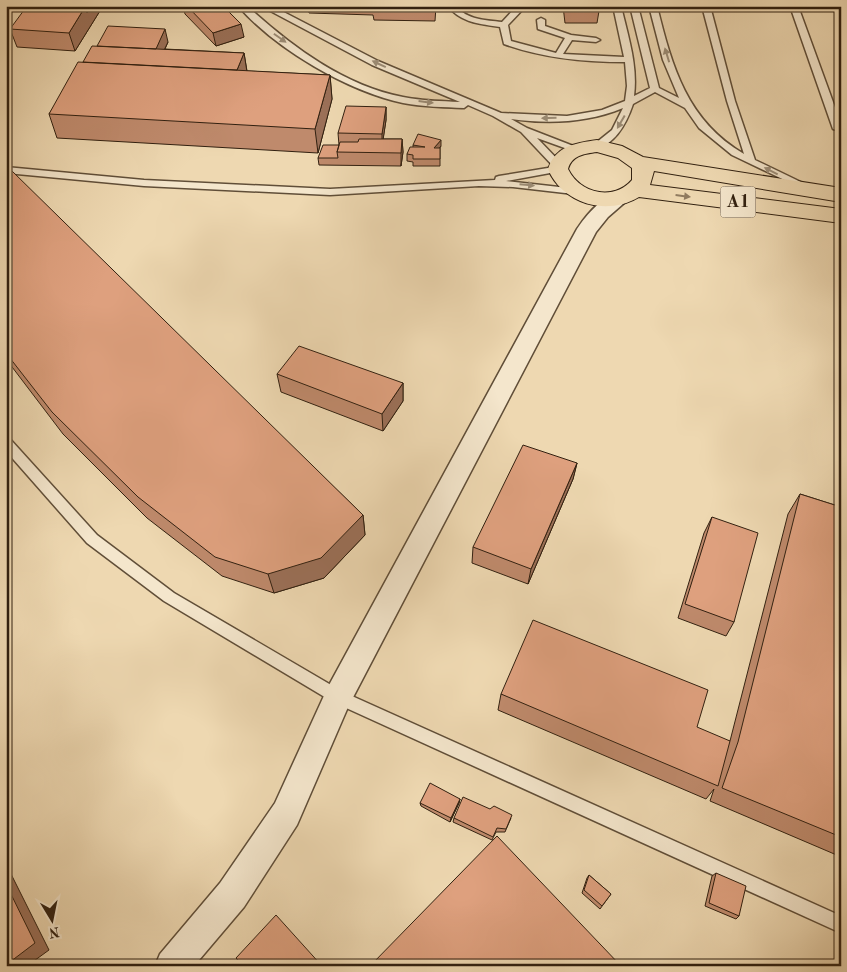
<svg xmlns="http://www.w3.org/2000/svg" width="847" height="972" font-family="'Old Standard TT',serif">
<rect width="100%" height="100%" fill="#eed8b1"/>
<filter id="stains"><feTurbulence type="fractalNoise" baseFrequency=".004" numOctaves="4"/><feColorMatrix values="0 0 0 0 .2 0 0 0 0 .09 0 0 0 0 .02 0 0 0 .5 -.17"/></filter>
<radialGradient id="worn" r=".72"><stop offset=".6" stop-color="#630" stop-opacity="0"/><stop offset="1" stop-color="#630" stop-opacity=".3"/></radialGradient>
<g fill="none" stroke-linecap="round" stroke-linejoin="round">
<g stroke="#604e38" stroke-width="3">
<path id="service" d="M238 6H247C291 46 344 86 403 97 422 101 441 101 460 102L372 65 261 6H272L378 61 501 113 567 116 602 110 625 101 627 86 625 62C584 62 543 58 504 44L500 27C481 24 461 23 448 6H456C467 20 486 20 502 22L517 6H526L508 25 511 41 556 53 565 38 538 29 537 20 541 18 545 20V26L571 35 596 38 600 40 596 42 572 40 563 54 624 57 613 6H621C628 36 638 66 634 96L650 88 630 6H638L659 88 679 98 663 60 649 6H657C672 67 687 121 744 154L727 101 702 6H710L735 101 755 160 809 186 804 189 801 188 732 155 699 128 685 108 655 92 633 104C627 122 617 142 597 149L592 146 612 130 623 108C587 123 548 124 511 119L527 128 581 149 579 151H573L537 138 561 163V171L506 181 577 189V193L574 194 513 187 479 186 330 195 144 186 6 173V167L144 180 330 189 495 180 496 177 499 176 554 167 521 132 493 116 468 105 464 108C444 107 423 107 403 103 347 91 276 49 238 6Z
M790 6H798L841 124V131L833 129Z
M6 437 10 439 97 535 174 593 343 692 841 916V933L333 702 164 601 87 543 6 451Z"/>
</g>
<g stroke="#604e38" stroke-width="3">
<path id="minor" d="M621 191 628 193 631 197 608 217 596 232 348 707 297 825 244 907 194 966H155L160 954 220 883 275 803 328 687 577 229C587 214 603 196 621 191Z"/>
</g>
<g stroke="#312010" stroke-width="2">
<path id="trunk" d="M597 140 622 146 643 157 841 188V202L654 171 650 185 841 209V223L639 197C606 217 562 203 548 169 555 146 576 143 597 140ZM597 152 618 158 632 168V180C614 201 580 194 568 169 572 155 584 154 597 152Z"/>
</g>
<use href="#service" fill="#f4e6cc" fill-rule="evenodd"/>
<use href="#minor" fill="#f4e6cc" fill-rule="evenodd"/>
<use href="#trunk" fill="#eed8b1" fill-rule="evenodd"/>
</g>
<path fill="#bf8a6c" stroke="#312010" d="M103 6 75 51 17 47 10 29Z
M183 6H223L244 37 216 46 185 14Z
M308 6H436L435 21 374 20 373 15 309 13Z
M563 6H598L599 11 597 23H565Z
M168 42 165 49 244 53 247 71 330 75 332 99 318 153 57 138 49 114 83 62Z
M386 107V120L383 139H402L403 152 401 166 319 165 318 158 339 145 338 133Z
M413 145 441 146 440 148V166H413V162L407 161V154L413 147Z
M6 171 363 515 365 535 324 578 274 593 222 576 147 518 63 434 6 359Z
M277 374 403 383V401L383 431 281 392Z
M577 463 573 479 528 584 472 563 473 547Z
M800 494 841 507V855L839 856 710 801 714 789 706 799 498 710 501 694 730 741 788 514Z
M712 517 734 622 726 636 678 618 704 533Z
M460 799 459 803 450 822 421 806 420 803Z
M454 818H511L505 832H496L492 840 453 822Z
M716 873 739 916 736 919 705 906 712 876Z
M589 875 611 894 600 909 582 893 587 878Z"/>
<path fill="#9b7058" stroke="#312010" d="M91 6H103L75 51 69 33 85 7Z
M241 24 244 37 216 46 213 33Z
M165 29 168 42 156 67 153 54Z
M244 53 247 72 235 75Z
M330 75 332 99 318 153 315 129Z
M386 107V120L382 147V134Z
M402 139 403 152 401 166V153Z
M441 140V146L434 154V148Z
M403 383V401L383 431 382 414Z
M577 463 573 479 528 584 531 569Z
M363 515 365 535 324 578 274 593 268 574Z
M460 799 459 803 450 822 451 818Z
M6 864 49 950 27 966H6Z"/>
<path fill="#dea07e" stroke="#312010" d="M27 6H66L85 7 69 33 10 29Z
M66 6H91L87 13 85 7Z
M187 6H223L241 24 213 33Z
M566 6H598L599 11 567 10Z
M108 26 165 29 156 49 97 46Z
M92 46 244 53 237 70 83 62Z
M78 62 330 75 315 129 49 114Z
M346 106 386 107 382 134 338 133Z
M418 134 441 140 434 148H440V159H413V155L407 154 410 147H425L413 145Z
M359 139H402L401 153 337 152 340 142H358Z
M323 145H339L337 152 338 158H318Z
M6 171H12L363 515 321 558 268 574 215 557 138 497 52 412 6 353Z
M299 346 403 383 382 414 277 374Z
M523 445 577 463 531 569 473 547Z
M800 494 841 507V837L722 788 738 742Z
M712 517 758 533 734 622 685 604Z
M533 620 708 690 697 727 730 741 718 786 501 694Z
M430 783 460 799 451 818 420 803Z
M463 797 490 809 494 806 512 815 506 829 497 828 493 837 454 818Z
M497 836 621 966H370Z
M716 873 746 886 739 916 709 903Z
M589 875 611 894 602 906 584 890Z
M6 884 35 943 6 965Z
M276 915 322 966H243L236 958Z"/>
<defs><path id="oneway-solid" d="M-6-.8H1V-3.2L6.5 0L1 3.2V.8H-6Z" transform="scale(1.25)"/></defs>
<g fill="#9c8d77">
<use href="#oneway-solid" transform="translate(280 38) rotate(35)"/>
<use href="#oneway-solid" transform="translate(667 55) rotate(-107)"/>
<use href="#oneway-solid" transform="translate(379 64) rotate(-155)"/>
<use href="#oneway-solid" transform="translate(426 102) rotate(7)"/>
<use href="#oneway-solid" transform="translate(549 118) rotate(179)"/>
<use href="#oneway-solid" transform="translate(621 122) rotate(120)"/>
<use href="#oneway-solid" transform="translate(771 171) rotate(-153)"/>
<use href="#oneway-solid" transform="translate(527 185) rotate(5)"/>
</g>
<use fill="#907c60" href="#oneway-solid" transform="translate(683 196) rotate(7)"/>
<g text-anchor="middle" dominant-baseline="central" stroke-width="4.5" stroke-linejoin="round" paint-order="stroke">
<rect fill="#f4e6cc" stroke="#6c5b48" stroke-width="1" x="720.5" y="186.5" width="35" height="31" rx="4"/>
<g font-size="18" font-weight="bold" fill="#312010">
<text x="738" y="202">A1</text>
</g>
</g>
<rect width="847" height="972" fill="none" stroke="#eed8b1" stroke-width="25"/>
<rect x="8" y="8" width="832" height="957" fill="none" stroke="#312010" stroke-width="2.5"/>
<rect x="12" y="12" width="822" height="947" fill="none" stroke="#312010"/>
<g transform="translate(52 920) rotate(170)" stroke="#f4e6cc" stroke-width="4" paint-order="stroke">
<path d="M0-4L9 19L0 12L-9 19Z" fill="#312010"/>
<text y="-8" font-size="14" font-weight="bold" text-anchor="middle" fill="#312010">N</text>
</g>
<rect width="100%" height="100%" filter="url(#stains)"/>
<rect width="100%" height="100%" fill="url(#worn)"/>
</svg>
